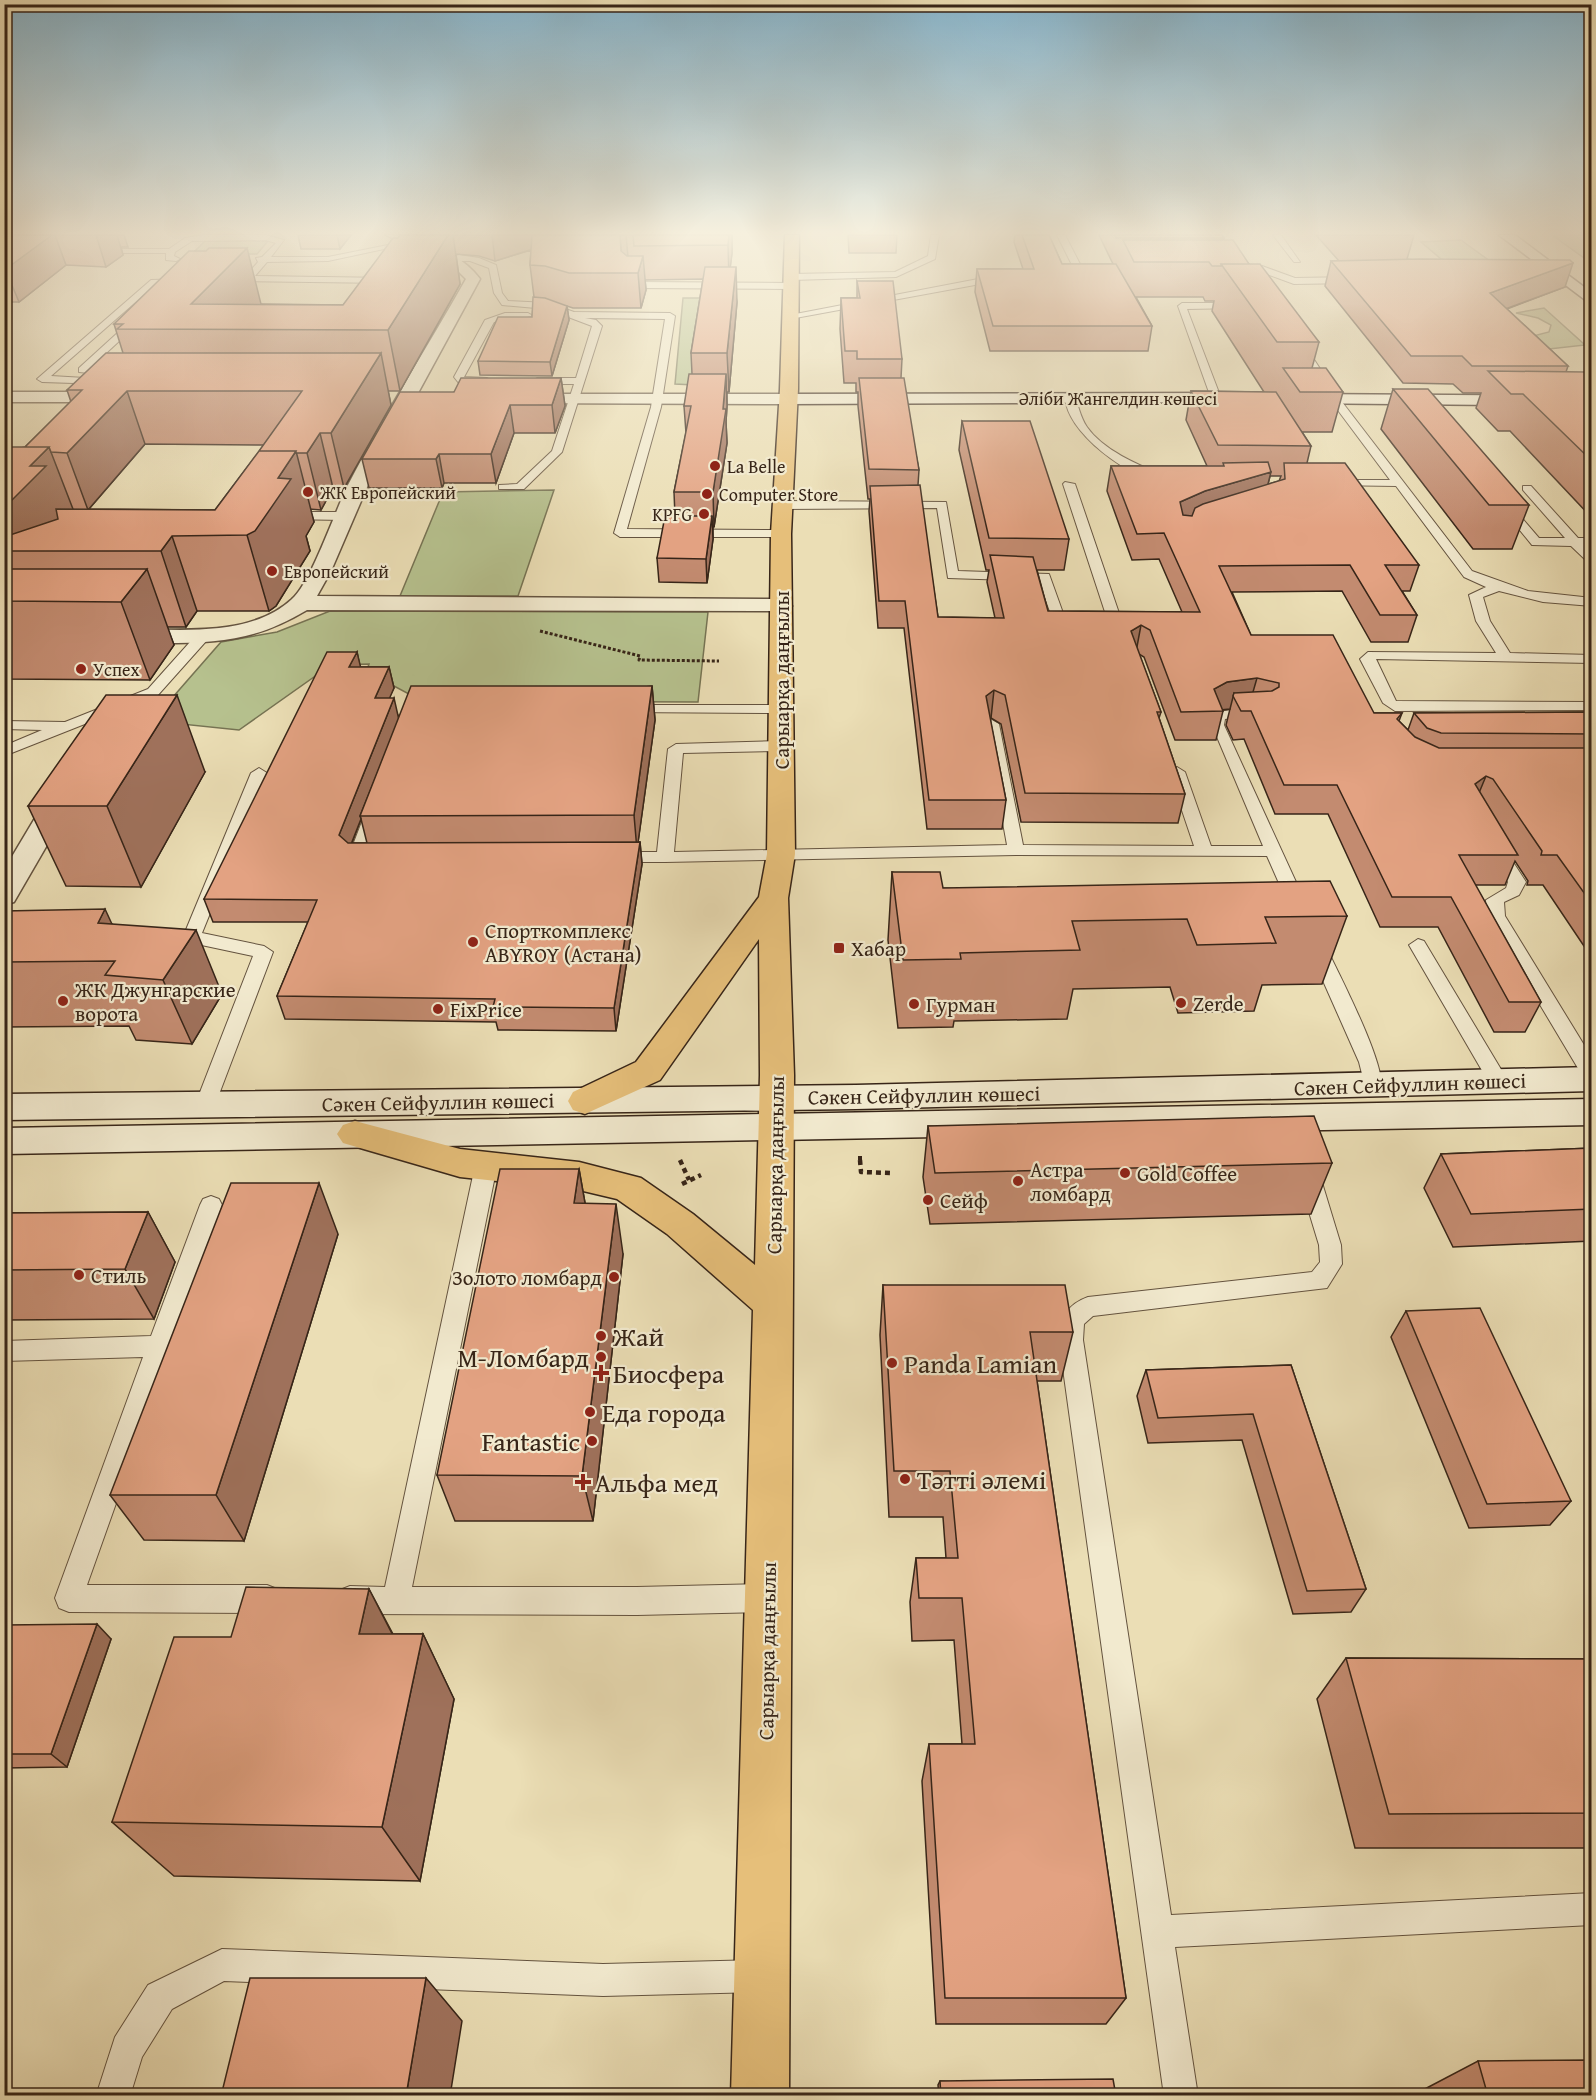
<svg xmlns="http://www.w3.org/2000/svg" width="1596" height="2100" font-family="'Gentium Book Plus',serif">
<rect width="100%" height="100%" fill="#ebdeb5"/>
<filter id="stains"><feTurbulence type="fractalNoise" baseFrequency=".00333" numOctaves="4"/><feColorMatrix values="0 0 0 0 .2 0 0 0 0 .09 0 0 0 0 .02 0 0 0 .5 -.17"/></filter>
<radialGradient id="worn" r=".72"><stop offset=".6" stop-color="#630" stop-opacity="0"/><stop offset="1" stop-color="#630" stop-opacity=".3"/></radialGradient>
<path fill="#b6c18e" stroke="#767353" stroke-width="1.5" d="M1552 235H1591V263Z
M1461 240 1498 267 1455 271 1421 242Z
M205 241H268L257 254H192Z
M683 298H712L694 385 675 384Z
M1544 308 1585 345 1549 349 1533 336 1549 332 1551 325 1538 318 1516 313Z
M554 490 518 596H400L443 492Z
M330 611 708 612 698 702 422 701 394 686 362 684 369 664 331 665 239 730 152 721 221 642 277 632Z"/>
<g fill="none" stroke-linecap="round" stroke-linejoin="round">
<g stroke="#64533f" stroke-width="2">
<path id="lane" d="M203 235H266L284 240 271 257H328L408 241 412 243 328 261 267 262 255 276 390 278 387 283 226 281V277L246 276 258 262 256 258 262 257 276 243 265 240 192 241 175 252 174 256 180 259 176 261 166 260V253H97L93 251 97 249H169L185 238Z
M931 235H939L935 259 896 277 791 280 787 277 791 274 895 272 928 256Z
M1057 235H1065L1081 266H1097L1100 271H1075Z
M1273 235H1281L1300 262H1294Z
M459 255 479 258 496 265 502 293 508 301 548 303 574 312 670 313 675 316 661 407 627 529 781 530 787 534 785 537H620L614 533 651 407 665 319 585 318 596 320 602 326 562 452 524 489H499V485L517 484 552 451 574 384H537L532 381 537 378H576L592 326 547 309 502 305 494 293 489 268 470 261H446L442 259Z
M1237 266H1262L1295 278 1353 277 1357 280 1353 283 1294 284 1261 272 1234 271Z
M627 273H633L634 282 791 283 795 286 791 289 630 288 626 285Z
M999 275 1002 280 790 319 785 316Z
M185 279 182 284H156L51 376 102 379 106 380V384L42 382 37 379 151 280Z
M1237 303 1240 304V308L1187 309 1221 398 1216 401 1211 398 1178 306 1182 303Z
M505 313H528L533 316 494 322 464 377 487 378 492 381 491 383 458 382 454 377 485 320Z
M135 317 143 319 90 368 108 371V375L79 372V368Z
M1299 340 1302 341 1339 398 1472 571 1528 591 1592 598V606L1543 602 1499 591 1483 597 1490 621 1510 653 1592 655V663L1376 659 1396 701 1592 702V710L1395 711 1383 703 1360 659 1368 652 1496 653 1476 621 1469 595 1486 587 1464 577 1396 486 1328 485 1326 483 1332 480H1390L1331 401 1294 343Z
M1066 396H1074C1079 406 1080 417 1087 427 1103 450 1138 465 1163 475V479C1135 485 1061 428 1066 396Z
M1065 482 1075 484 1120 616 1118 619 1053 620 1039 581 948 578 937 508 782 509 776 505 782 501 946 502 958 571 1049 574 1063 613 1105 612 1063 484Z
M1523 486H1531L1578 538H1592V546H1584L1592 554V566L1571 546 1532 545 1501 507V503H1509L1539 538H1565L1523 490Z
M286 512H345L351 516 345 520 282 519 280 516Z
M203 632 208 633V639L158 695 4 756V746L42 730 4 729V721L65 722 148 689 198 633Z
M627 705H781L788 709 781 713 622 712 620 709Z
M1253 709 1260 713 1258 716 1225 719 1224 725 1307 906 1298 912 1289 906 1267 856 1016 855 665 862H615L607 857 615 852H657L668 749 676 744 780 741 788 746 780 751 683 753 674 852 1007 845 985 724 992 720 999 724 1023 845 1194 846 1169 772 1177 767 1185 772 1211 846H1263L1209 718 1222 711Z
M259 768 267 773 202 933 264 946 273 952 215 1105 212 1110 205 1112 198 1110 195 1105 253 956 192 943 183 937 251 773Z
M374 806 382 811 366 853 375 858 367 863 350 862 348 858 366 811Z
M1496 844 1502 845 1526 882 1519 895 1504 902 1505 916 1592 1058V1082L1585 1080 1487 916 1486 900 1506 888 1508 882 1488 849Z
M1418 939 1424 941 1508 1081 1505 1086 1498 1088 1491 1086 1409 945Z
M1317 941 1326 947C1337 970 1390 1072 1380 1090L1373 1092 1366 1090 1359 1062 1308 947Z
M486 1158 493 1160 497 1166 412 1587H637L768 1584 778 1588 782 1598 778 1608 768 1612 637 1615 350 1614 340 1610 336 1600 340 1590 350 1586 385 1587 475 1166 479 1160Z
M1309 1168 1317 1170 1320 1176 1341 1245 1342 1264 1327 1288 1093 1316 1084 1324 1083 1340 1171 1915 1592 1893V1925L1175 1947 1198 2096H1164L1059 1340C1061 1318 1066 1305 1088 1297L1312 1272 1320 1262 1319 1245 1298 1176 1301 1170Z
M211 1196 219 1199 222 1205 87 1585H267L277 1589 281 1599 277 1609 267 1613 69 1612 59 1608 55 1598 143 1357 4 1361V1341L151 1336 200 1205 203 1199Z
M222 1949 603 1964 759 1960 771 1964 775 1976 771 1988 759 1992 603 1996 224 1981 172 2009 142 2057 130 2096H96L115 2037 148 1985Z"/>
</g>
<g stroke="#64533f" stroke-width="3">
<path id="street" d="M386 235C418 235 461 253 480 279L368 485 331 571 317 596 781 599 789 601 792 606 789 611 307 610C257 640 221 643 164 643 149 643 133 645 118 641L114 636 118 631 126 629C179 629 250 638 292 599 311 583 335 511 348 485 384 415 427 348 466 279L454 267Z
M4 392H114L123 397 114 402H4Z
M519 394H788L797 399 788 404 513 403 510 399 513 395Z
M51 806 61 808 65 814 14 902 4 905V870L41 808Z"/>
</g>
<g stroke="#372518" stroke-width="3">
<path id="secondary" d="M1499 235H1515L1592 293V305Z
M1233 393 1242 398 1239 402 788 404 779 399 788 394Z
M1297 394 1592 396V406L1291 403 1288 399Z
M1592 1067V1091L856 1109 4 1120V1094L856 1085Z
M1592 1099V1125L4 1154V1128Z"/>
</g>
<g stroke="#372518" stroke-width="3">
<path id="primary" d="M785 235H799L798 389 791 534 795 854 788 898 794 1075 789 2096H731L753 1310 667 1234 617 1199 579 1190 460 1177 343 1143 337 1134 343 1125 355 1121 460 1149 579 1162 641 1178 693 1214 755 1265 760 1075 759 939 660 1080 585 1114 573 1110 568 1101 573 1092 636 1062 759 897 767 854 771 534 780 389Z"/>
</g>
<path stroke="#372518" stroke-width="3" stroke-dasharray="3 2" stroke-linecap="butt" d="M540 631 640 656 639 660 719 661"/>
<path stroke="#372518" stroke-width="4" stroke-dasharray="4.5 3" stroke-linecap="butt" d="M860 1156V1161"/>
<path stroke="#372518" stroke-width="4.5" stroke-dasharray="5 4" stroke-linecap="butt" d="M680 1160 689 1180
M860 1160 861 1172 891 1173
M682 1184 701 1175"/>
<use href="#lane" fill="#f2eacf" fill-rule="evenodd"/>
<use href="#street" fill="#f2eacf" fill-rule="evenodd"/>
<use href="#secondary" fill="#f2eacf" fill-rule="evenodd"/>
<use href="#primary" fill="#e6bf7a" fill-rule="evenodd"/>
</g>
<path fill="#c38b70" stroke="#372518" stroke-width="1.5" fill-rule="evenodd" d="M4 235H124L128 247H121L123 255 106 267 66 265 19 302H4Z
M298 235H351L340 249H301Z
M400 235H732V253L730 267 737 302 729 392H727V406L726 422 727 443 714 527H713V539L707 583 659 582 657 558 675 516 674 492 686 433 684 406 692 374 691 353 703 279 645 280 646 290 641 308H573L567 306 569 320 552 376 480 375 478 361 532 317 534 297 530 265 531 250 495 261 479 256 456 254 460 284 400 391H388L391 405 344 488H333L321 510 310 509 314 522 306 536 310 551 276 606 269 611H197L186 627H167L174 645 150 680 4 679V452L25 447 71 402 67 390 123 353 114 324 261 304 343 305ZM145 444 264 445 215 510 89 509Z
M848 235H897L896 253H849Z
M1015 235H1049L1062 264H1113L1099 235H1222L1224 238V240L1249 264 1319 342 1312 368 1343 392 1332 432H1302L1311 446 1307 463 1419 565 1410 591H1402L1417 615 1408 642H1371L1342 591 1232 592 1251 635 1374 713H1402L1399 721 1408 730 1414 713 1592 712V958L1543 885H1527L1528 881 1515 861 1505 885H1475L1541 1002 1525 1032H1494L1438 927H1380L1328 814H1275L1244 739 1233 740 1226 725 1230 709 1222 710 1223 711 1216 740H1175L1144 657 1139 654 1161 712 1159 718 1185 794 1178 823 1021 822 1001 724 991 718 990 719 1006 800 1002 829H927L904 628H878L869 511 870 499H868L858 406V392H856V383H844L840 329 841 298H857V281L902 359 901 378 919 470 918 485 938 617 995 618 987 582 989 570H986L959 450 962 421 1069 539 1064 570H1037L1048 611 1182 612 1159 559 1132 560 1107 491 1111 466H1207L1186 420 1191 391 1264 392 1212 311 1214 301H1205L1203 297H1136L1152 326 1148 351H990L975 292 977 269H1023L1014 242ZM1270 476H1281L1279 481 1268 484Z
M1316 235H1414L1407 259 1565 287 1507 309 1568 366 1566 372 1592 376V518L1510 431H1498L1476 408 1481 393H1463L1453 384 1403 383 1325 286 1331 261H1339Z
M561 378 565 406 555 433H514L496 483H444L442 488H369L362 459 454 392Z
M1393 389 1529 505 1512 549H1473L1381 429Z
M357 652 360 667H389L394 688 389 698 399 717 652 686 655 720 638 842H640L642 864 616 1031 498 1030 496 1022 285 1019 277 996 308 922H213L204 899ZM361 819 367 843H352Z
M205 772 141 887 66 886 28 806Z
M892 872 943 888 1347 916 1322 984 1262 985 1254 1011 1178 1013 1170 987 1073 989 1067 1019 954 1021 953 1027 898 1028 888 940Z
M4 911 112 924 222 994 192 1044 136 1040 129 1026 4 1027Z
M928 1126 1332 1163 1311 1214 930 1224 923 1177Z
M1592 1148V1241L1453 1247 1424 1188 1441 1154Z
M579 1169 585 1203 623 1254 593 1521H455L437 1475Z
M148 1212 175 1262 154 1319 4 1320V1213Z
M338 1234 244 1541 144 1540 110 1495Z
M883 1285 1073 1332 1061 1381H1037L1126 1998 1106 2024H936L922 1781 929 1744H962L954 1640 912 1641 910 1602 916 1558H946L943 1517H889L880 1335Z
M1406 1311 1571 1501 1550 1525 1469 1528 1391 1337Z
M1291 1365 1366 1589 1351 1612 1293 1614 1242 1440 1148 1443 1137 1396 1146 1370Z
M369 1589 393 1634H423L454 1699 420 1881 174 1876 112 1822 231 1637Z
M4 1625 111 1639 67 1767 4 1768Z
M1346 1658 1592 1659V1848H1355L1317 1699Z
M1478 2061 1592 2096H1422L1421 2091Z
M940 2081 1116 2096H939L938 2085Z"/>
<path fill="#9f715b" stroke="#372518" stroke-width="1.5" d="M4 235H55L66 265 19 302 4 266Z
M96 235H117L123 255 106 267Z
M337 235H351L340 249Z
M448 235H453L460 284 400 391 388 330Z
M492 235H535L536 248 495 261Z
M620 235H626L628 257 623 273Z
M726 235H732V253L729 279 728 245Z
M247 248 261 304 238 329 191 304Z
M643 256 646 290 641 308 638 273Z
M1573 263 1565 287 1481 318 1490 293Z
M736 267 737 302 729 392 727 353Z
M567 306 569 320 552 376 550 362Z
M381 353 391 405 344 488 331 433Z
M726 374 727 406 726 422 727 443 714 527 713 492 723 409Z
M561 378 565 406 555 433 552 405Z
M127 391 145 444 88 510 67 453Z
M510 405 514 433 496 483 491 454Z
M320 433 333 488 321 510 307 453Z
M49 447 78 522 4 551V508L30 466Z
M296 451 314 522 306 536 310 551 276 606 269 611 247 535 278 478Z
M439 454 444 483 442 488 436 459Z
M1271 472 1265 496 1175 528 1180 502 1205 491Z
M712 516 713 539 707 583 706 559Z
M172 536 197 611 186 627 161 551Z
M147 569 174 645 150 680 121 602Z
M1141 625 1136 652 1131 631Z
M357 652 362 673 349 667Z
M389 667 394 688 380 720 375 698Z
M1257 678 1249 706 1234 693 1230 709 1220 710 1214 689 1227 682Z
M652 686 655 720 637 850 634 815Z
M994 690 991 718 983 724 986 696Z
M177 695 205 772 141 887 107 806Z
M394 698 399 720 360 816 361 819 346 857 339 835Z
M1486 776 1474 805 1475 784Z
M640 842 642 864 616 1031 614 1008Z
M105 909 135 974 98 923Z
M196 930 222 994 192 1044 163 980Z
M579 1169 588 1220 574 1203Z
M319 1183 338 1234 244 1541 216 1495Z
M616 1204 623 1254 593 1521 582 1476Z
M148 1212 175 1262 154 1319 125 1269Z
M369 1589 404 1657 359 1634Z
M97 1624 111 1639 67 1767 51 1754Z
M423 1634 454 1699 420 1881 382 1827Z
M426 1978 462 2021 450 2096H406Z"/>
<path fill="#e3a282" stroke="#372518" stroke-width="1.5" d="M11 235H52L6 269H4V238Z
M400 235H448L388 330 117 329 123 324H114L189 251H206L209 248H247L191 304 343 305 393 238H398Z
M532 235H620L621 251 627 256H643L638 273H569L545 266 530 265Z
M633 235H729L728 245 634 246Z
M1022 235H1049L1062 264H1116L1152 326H993L977 269H1034Z
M1115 235H1222L1224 238H1116Z
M1123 240H1233L1249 264H1221V266H1212L1209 262H1134Z
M1420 259 1570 260 1573 263 1490 293 1568 366H1472L1462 356H1411L1331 261Z
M1221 264H1260L1319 342H1277Z
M705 267H736L727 353H691Z
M857 281H893L902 359H857V351H845L841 298H860Z
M533 297 545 298 567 306 550 362 478 361 498 317H532Z
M106 353H381L331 433H320L307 453H296V451H259L302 391H127L67 453 51 452 49 447H25L82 390H67Z
M1283 368H1326L1343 392H1300Z
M1488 371 1586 372 1592 376V461L1523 394H1511Z
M689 374H726L723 409H726L713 492H674L691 406H684Z
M461 378H561L552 405H510L491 454H439L436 459H362L400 392H454Z
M859 378H904L919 470 869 469Z
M1393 389H1428L1529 505H1489Z
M1191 391 1276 392 1311 446 1218 445Z
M962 421H1030L1069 539 989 538Z
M10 447H49L30 466H46L4 508V452Z
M259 451H296L278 478 291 479 255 531 247 535 172 536 161 551H4V537L58 519 56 509 215 510Z
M1268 462 1271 472 1205 491 1180 502 1183 515 1192 516 1195 508 1203 504 1285 479 1284 463H1345L1419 565H1385L1417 615H1380L1350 565 1219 566 1251 635H1333L1374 713H1402L1397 719 1415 737 1439 748H1592V904L1557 855H1541L1542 851 1493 779 1486 776 1475 784 1518 855H1459L1541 1002H1509L1451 897H1392L1337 785H1284L1251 711H1241L1233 696 1234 693 1272 691 1279 687V683L1257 678 1227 682 1214 689 1223 711 1181 712 1150 630 1141 625 1131 631 1161 712H1157L1185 794 1025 793 1005 695 994 690 986 696 1006 800H929L905 601H879L870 486 920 485 938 617 1004 618 990 555 1033 557 1048 611 1200 612 1164 533 1137 534 1111 466H1224L1223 463Z
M665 516H712L706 559 657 558Z
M4 569H147L121 602 4 601Z
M327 652H357L349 667H389L375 698H394L339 835 348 843 640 842 614 1008 493 1007 495 999 277 996 317 900 204 899Z
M411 686H652L634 815 360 816Z
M106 695H177L107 806H28Z
M1592 712V734L1441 733 1427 728 1414 713Z
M892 872H940L943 888 1330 881 1347 916 1265 917 1276 943 1197 945 1187 919 1072 921 1080 950 960 953 961 959 903 960Z
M105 909 98 923 196 930 163 980 105 975 115 961 4 962V911Z
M1314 1116 1332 1163 935 1173 928 1126Z
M1592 1148V1209L1471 1214 1441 1154Z
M500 1169H579L574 1203 616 1204 582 1476 437 1475Z
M231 1183H319L216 1495H110Z
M148 1212 125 1269 4 1270V1213Z
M883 1285H1065L1073 1332H1030L1126 1998H945L929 1744H975L962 1598H919L916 1558H958L950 1471H894Z
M1480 1308 1571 1501 1487 1504 1406 1311Z
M1291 1365 1366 1589 1307 1591 1253 1414 1158 1418 1146 1370Z
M246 1587 369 1589 359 1634H423L382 1827 112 1822 174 1637H231Z
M97 1624 51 1754H4V1625Z
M1346 1658 1592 1659V1813L1389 1814Z
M250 1978H426L406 2096H221Z
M1592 2060V2096H1488L1478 2061Z
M1113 2079 1116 2096H941L940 2081Z"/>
<linearGradient id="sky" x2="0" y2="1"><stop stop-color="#88b7cf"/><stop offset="0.44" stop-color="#f6f0de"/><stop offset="1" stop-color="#f6f0de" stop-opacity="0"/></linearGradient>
<rect width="1596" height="529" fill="url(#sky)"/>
<g fill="#8f2418" stroke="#f2eacf" stroke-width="2">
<circle cx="715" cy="466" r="6"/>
<circle cx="308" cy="492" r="6"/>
<circle cx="707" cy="494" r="6"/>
<circle cx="704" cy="514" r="6"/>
<circle cx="272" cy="571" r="6"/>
<circle cx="81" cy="669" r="6"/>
<circle cx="473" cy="942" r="6"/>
<rect x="833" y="942" width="12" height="12" rx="3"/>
<circle cx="63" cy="1001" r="6"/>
<circle cx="1181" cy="1003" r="6"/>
<circle cx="914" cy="1004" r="6"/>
<circle cx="438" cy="1009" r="6"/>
<circle cx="1125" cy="1173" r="6"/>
<circle cx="1018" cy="1181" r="6"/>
<circle cx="928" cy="1200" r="6"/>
<circle cx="79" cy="1275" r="6"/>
<circle cx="614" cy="1277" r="6"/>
<circle cx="601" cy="1336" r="6"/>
<circle cx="601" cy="1357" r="6"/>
<circle cx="892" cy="1363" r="6"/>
<path d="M598 1364h6v6h6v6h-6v6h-6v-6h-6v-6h6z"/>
<circle cx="590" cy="1412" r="6"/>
<circle cx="592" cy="1441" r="6"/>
<circle cx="905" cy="1479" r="6"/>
<path d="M580 1473h6v6h6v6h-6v6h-6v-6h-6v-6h6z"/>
</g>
<g text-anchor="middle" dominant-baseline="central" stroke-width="4.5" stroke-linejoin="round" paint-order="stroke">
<g font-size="18" fill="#372518" stroke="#f2eacf">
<text x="1118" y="398">Әліби Жангелдин көшесі</text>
</g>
<g font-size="18" fill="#372518" stroke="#f2eacf" text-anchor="start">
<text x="727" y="466">La Belle</text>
<text x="320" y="492">ЖК Европейский</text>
<text x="719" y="494">Computer Store</text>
<text x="692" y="514" text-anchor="end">KPFG</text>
<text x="284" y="571">Европейский</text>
<text x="93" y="669">Успех</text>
</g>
<g font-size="21" fill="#372518" stroke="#f2eacf">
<text transform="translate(781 680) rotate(-90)">Сарыарқа даңғылы</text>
<text transform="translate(1410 1084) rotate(-2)">Сәкен Сейфуллин көшесі</text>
<text transform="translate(924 1095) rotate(-1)">Сәкен Сейфуллин көшесі</text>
<text transform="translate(438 1102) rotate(-1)">Сәкен Сейфуллин көшесі</text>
<text transform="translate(775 1165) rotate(-89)">Сарыарқа даңғылы</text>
<text transform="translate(767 1651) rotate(-89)">Сарыарқа даңғылы</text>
</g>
<g font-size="21" fill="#372518" stroke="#f2eacf" text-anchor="start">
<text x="485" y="930">Спорткомплекс<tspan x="485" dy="24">ABYROY (Астана)</tspan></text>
<text x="851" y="948">Хабар</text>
<text x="75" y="989">ЖК Джунгарские<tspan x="75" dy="24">ворота</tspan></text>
<text x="1193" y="1003">Zerde</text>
<text x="926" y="1004">Гурман</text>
<text x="450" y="1009">FixPrice</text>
<text x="1030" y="1169">Астра<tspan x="1030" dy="24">ломбард</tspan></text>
<text x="1137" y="1173">Gold Coffee</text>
<text x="940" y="1200">Сейф</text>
<text x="91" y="1275">Стиль</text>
<text x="602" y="1277" text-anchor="end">Золото ломбард</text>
</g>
<g font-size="26" fill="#372518" stroke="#f2eacf" text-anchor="start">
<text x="613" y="1336">Жай</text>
<text x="589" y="1357" text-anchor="end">М-Ломбард</text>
<text x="904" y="1363">Panda Lamian</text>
<text x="613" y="1373">Биосфера</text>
<text x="602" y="1412">Еда города</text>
<text x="580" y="1441" text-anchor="end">Fantastic</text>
<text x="917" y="1479">Тәтті әлемі</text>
<text x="595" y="1482">Альфа мед</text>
</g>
</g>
<rect width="1596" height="2100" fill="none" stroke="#ebdeb5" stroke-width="24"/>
<rect x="6" y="6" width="1584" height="2088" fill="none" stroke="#372518" stroke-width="3"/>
<rect x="12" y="12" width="1572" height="2076" fill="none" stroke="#372518" stroke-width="1.5"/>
<rect width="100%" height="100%" filter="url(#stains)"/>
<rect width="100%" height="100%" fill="url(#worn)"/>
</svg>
